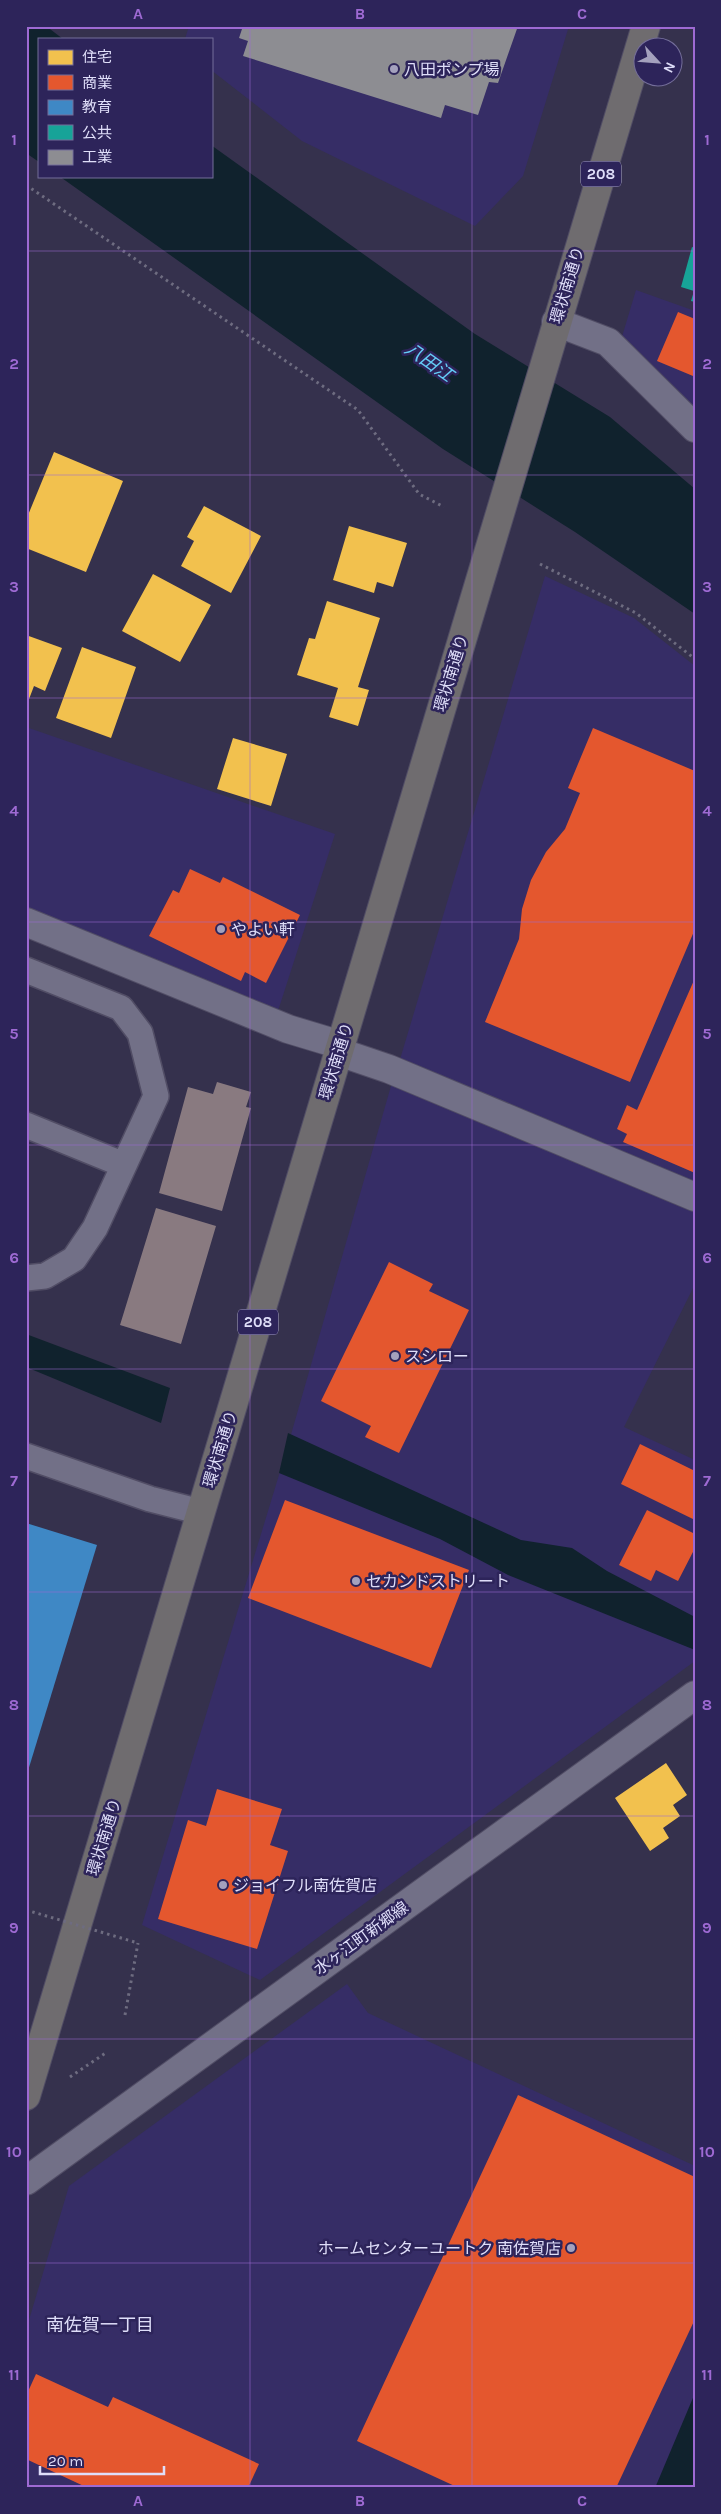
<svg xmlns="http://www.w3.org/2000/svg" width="721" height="2514" font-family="Karla,'Noto Sans JP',sans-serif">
<rect width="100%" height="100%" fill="#35314d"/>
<path fill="#362d66" d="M189 26H569L523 176 475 226 302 141 211 70V39H185Z
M636 290 695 311V407L621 340Z
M545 576 634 618 695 666V1190L398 1066Z
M26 727 335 834 277 1014 26 913Z
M393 1079 695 1205V1284L624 1427 695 1460V1661L260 1980 142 1925 286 1452Z
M347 1984 368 2013 695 2166V2418L667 2488H26V2330L69 2186Z"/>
<path fill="#10222d" d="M26 26H46L63 39H39V162L26 153Z
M211 145 475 334 610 417 695 489V614L575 532 443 449 59 176H211Z
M26 1334 170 1388 161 1423 26 1367Z
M288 1433 521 1540 572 1548 607 1571 695 1617V1650L508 1575 440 1539 279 1473Z
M695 2393V2488H655Z"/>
<path fill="#f2c14e" d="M54 452 123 481 86 572 26 548V520Z
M204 506 261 536 231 593 181 566 194 541 187 537Z
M349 526 407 543 393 587 377 582 374 593 333 580Z
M153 574 211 605 180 662 122 631Z
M327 601 380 618 358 687 369 690 358 726 329 717 338 688 297 675 309 638 315 639Z
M26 635 62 648 45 691 34 686 26 707Z
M82 647 136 667 111 738 56 718Z
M233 738 287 754 271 806 217 789Z
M666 1763 687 1795 673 1805 680 1816 663 1828 669 1838 650 1851 615 1798Z"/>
<path fill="#e4572e" d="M678 312 695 319 693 376 657 361Z
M593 728 695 771V929L630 1082 485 1022 519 939 522 909 531 880 546 852 565 829 580 793 568 788Z
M190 869 220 883 223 877 300 915 266 983 245 972 241 981 149 936 173 890 179 893Z
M695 978V1173L623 1142 627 1134 617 1129 627 1105 637 1110Z
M389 1262 433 1284 429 1291 469 1310 399 1453 365 1437 371 1426 321 1401Z
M640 1444 695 1471V1520L621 1484Z
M285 1500 469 1570 431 1668 248 1598Z
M647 1510 695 1534V1548L678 1581 656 1570 651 1581 619 1565Z
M217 1789 282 1809 270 1845 288 1851 257 1949 158 1919 188 1820 206 1826Z
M518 2095 695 2177V2319L616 2488H459L357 2441Z
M36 2374 108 2407 113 2397 259 2464 248 2488H88L26 2459V2396Z"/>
<path fill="#3f88c5" d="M26 1523 97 1545 27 1774H26Z"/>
<path fill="#17a398" d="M692 247 695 248V302L691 301 694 291 681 287Z"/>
<path fill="#8d8d92" d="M243 26H518L498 83 489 82 478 115 445 105 441 118 243 56 248 41 239 38Z"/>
<path fill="#897a80" d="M217 1082 251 1092 246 1107 251 1108 222 1211 159 1193 188 1087 213 1094Z
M156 1208 216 1226 181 1344 120 1325Z"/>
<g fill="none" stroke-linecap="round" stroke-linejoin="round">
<g stroke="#514d65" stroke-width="28">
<path id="lane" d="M26 970 121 1008 140 1033 156 1096 95 1228 74 1259 45 1276 26 1278
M26 1125 124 1165
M26 1456 150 1499 201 1512"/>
</g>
<g stroke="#514d65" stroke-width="30">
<path id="street" d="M556 322 608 342 695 428
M26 922 288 1029 341 1045
M339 1052 389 1069 695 1197"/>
</g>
<g stroke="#514d65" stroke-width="30">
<path id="secondary" d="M26 2181 695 1695"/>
</g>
<g stroke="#514d65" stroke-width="30">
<path id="highway" d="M26 2096 646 26"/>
</g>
<path stroke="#6e6c80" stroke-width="3" stroke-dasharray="2.5 4" stroke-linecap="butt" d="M26 185 358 410 419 494 444 507
M540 564 636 613 695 659
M125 2015 138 1943
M70 2077 107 2052"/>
<use href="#lane" stroke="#727087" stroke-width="25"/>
<use href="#street" stroke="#727087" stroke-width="28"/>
<use href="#secondary" stroke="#727087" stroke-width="28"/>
<use href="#highway" stroke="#6f6c6f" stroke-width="28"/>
<path stroke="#6e6c80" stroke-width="3" stroke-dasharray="2.5 4" stroke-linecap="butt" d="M26 1910 138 1943"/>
</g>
<path fill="none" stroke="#9e6ad3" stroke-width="1" stroke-opacity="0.55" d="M250 26V2488M472 26V2488M26 251H695M26 475H695M26 698H695M26 922H695M26 1145H695M26 1369H695M26 1592H695M26 1816H695M26 2039H695M26 2263H695"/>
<g fill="#a4a1bd" stroke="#2d245a" stroke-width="2">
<circle cx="394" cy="69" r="5"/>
<circle cx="221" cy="929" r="5"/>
<circle cx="395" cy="1356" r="5"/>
<circle cx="356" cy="1581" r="5"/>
<circle cx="223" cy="1885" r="5"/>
<circle cx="571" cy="2248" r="5"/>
</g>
<g text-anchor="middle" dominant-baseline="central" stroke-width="5" stroke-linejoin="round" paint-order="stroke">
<g fill="#2d245a" stroke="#aaa6c9" stroke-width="1">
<rect x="581" y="161.5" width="40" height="25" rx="4"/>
<rect x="238" y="1309.5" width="40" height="25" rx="4"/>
</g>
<g font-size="15" font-weight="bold" fill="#dfdef9">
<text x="601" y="174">208</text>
<text x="258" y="1322">208</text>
</g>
<g font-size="16" fill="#dfdef9" stroke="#2d245a" text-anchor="start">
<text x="404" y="69">八田ポンプ場</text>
<text x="231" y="929">やよい軒</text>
<text x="405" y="1356">スシロー</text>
<text x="366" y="1581">セカンドストリート</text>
<text x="233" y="1885">ジョイフル南佐賀店</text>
<text x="561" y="2248" text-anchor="end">ホームセンターユートク 南佐賀店</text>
</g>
<g font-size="16" fill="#dfdef9" stroke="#2d245a">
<text transform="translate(567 285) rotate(-73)">環状南通り</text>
<text transform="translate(451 673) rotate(-73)">環状南通り</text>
<text transform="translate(336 1061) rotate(-73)">環状南通り</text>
<text transform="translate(220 1449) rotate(-73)">環状南通り</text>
<text transform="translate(104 1837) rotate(-73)">環状南通り</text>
<text transform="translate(361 1938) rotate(-36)">水ヶ江町新郷線</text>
</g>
<g font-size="18" font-style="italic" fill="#64ccf6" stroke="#2d245a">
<text transform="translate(429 362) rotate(35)">八田江</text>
</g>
<g font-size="18" fill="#dfdef9" stroke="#2d245a">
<text x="100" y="2325">南佐賀一丁目</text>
</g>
</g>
<rect width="721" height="2514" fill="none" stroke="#2d245a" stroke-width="55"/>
<rect x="38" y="38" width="175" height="140" fill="#2d245a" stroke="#746e9a"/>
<rect x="48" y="50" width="25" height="15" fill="#f2c14e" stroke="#746e9a"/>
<text x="82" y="62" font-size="15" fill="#dfdef9">住宅</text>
<rect x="48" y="75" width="25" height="15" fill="#e4572e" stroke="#746e9a"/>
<text x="82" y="88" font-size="15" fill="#dfdef9">商業</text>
<rect x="48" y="100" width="25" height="15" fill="#3f88c5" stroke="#746e9a"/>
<text x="82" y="112" font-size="15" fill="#dfdef9">教育</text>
<rect x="48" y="125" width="25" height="15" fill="#17a398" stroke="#746e9a"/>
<text x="82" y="138" font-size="15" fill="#dfdef9">公共</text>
<rect x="48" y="150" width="25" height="15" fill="#8d8d92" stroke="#746e9a"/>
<text x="82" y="162" font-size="15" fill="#dfdef9">工業</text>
<g transform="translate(658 62) rotate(116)"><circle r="24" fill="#2d245a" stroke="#746e9a"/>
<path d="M0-4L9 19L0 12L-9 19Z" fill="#a4a1bd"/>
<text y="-8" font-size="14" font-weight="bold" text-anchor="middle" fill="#dfdef9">N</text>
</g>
<path d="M40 2466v8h124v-8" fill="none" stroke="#dfdef9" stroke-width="2.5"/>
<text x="48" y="2466" font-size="15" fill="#dfdef9" stroke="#2d245a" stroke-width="4" paint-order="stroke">20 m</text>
<rect x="28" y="28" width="666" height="2458" fill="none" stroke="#9e6ad3" stroke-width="2"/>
<g font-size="16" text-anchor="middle" font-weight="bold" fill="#9e6ad3">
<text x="138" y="19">A</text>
<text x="360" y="19">B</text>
<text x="582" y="19">C</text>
<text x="14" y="145">1</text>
<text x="707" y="145">1</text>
<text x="14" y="369">2</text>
<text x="707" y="369">2</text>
<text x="14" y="592">3</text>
<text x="707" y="592">3</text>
<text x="14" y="816">4</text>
<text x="707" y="816">4</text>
<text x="14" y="1039">5</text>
<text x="707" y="1039">5</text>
<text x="14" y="1263">6</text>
<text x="707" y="1263">6</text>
<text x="14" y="1486">7</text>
<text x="707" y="1486">7</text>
<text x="14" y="1710">8</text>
<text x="707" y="1710">8</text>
<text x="14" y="1933">9</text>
<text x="707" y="1933">9</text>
<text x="14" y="2157">10</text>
<text x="707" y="2157">10</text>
<text x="14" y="2380">11</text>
<text x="707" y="2380">11</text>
<text x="138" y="2506">A</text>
<text x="360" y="2506">B</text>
<text x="582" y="2506">C</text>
</g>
</svg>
